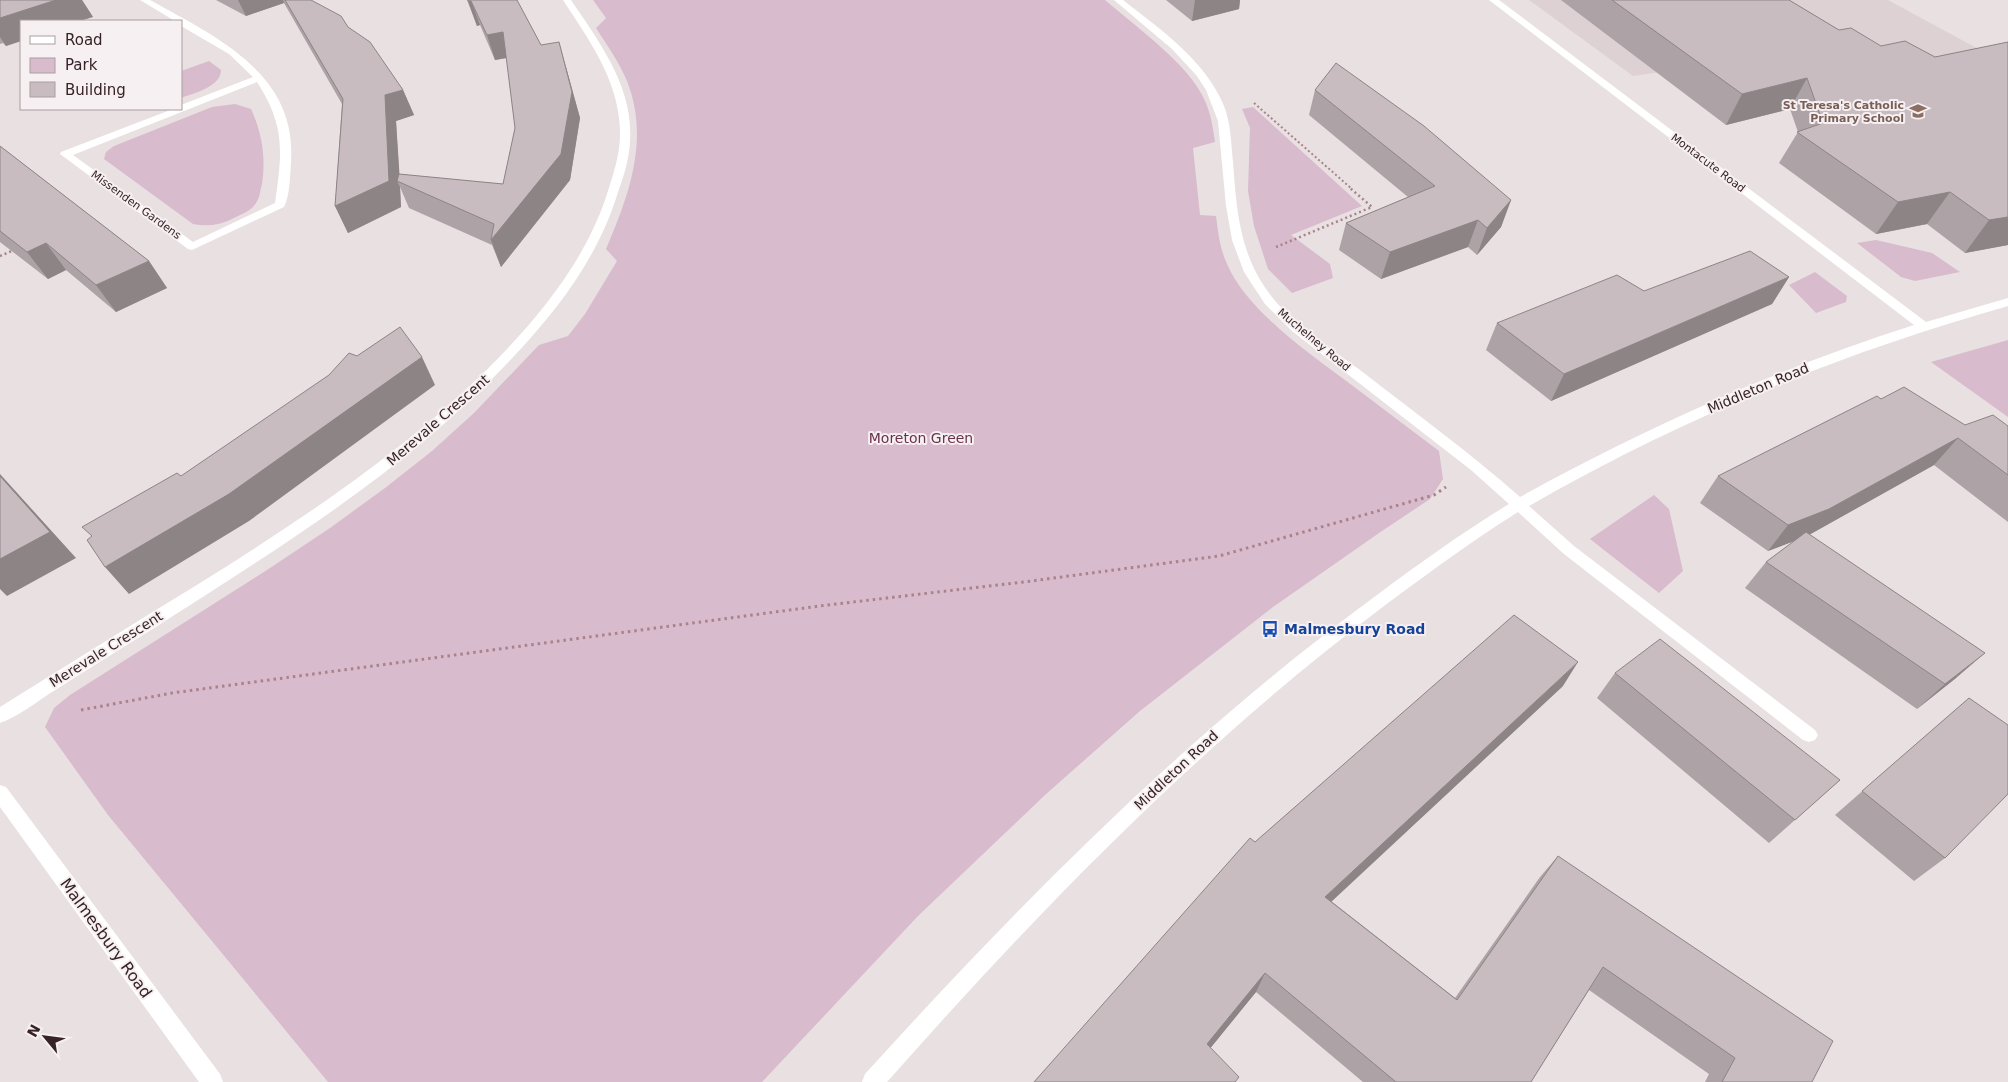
<svg xmlns="http://www.w3.org/2000/svg" width="2008" height="1082" font-family="'DejaVu Sans',sans-serif">
<rect width="100%" height="100%" fill="#e9e0e2"/>
<path fill="#ddd1d4" d="M1529 0H1888L2008 65 1754 59 1633 76Z"/>
<path fill="#d8bbcc" d="M593 0H1105C1135 26 1191 66 1205 101 1211 114 1213 128 1215 142L1193 148 1200 215 1216 216C1218 232 1220 249 1227 264 1246 309 1306 351 1345 380 1376 403 1407 427 1439 451L1443 479 1430 499 1379 533 1273 607 1140 711 1045 795 918 916 762 1082H328L108 815 45 727 54 708 70 695 267 570 330 528 385 488 432 451 474 413 539 345 568 336 585 314 617 261 606 249C629 195 650 139 627 81 619 62 607 45 596 28L606 18Z
M209 61 221 70C221 87 194 93 181 98V71Z
M235 104 251 109C262 133 266 157 262 184 260 191 260 197 256 203 251 211 242 214 234 218 221 225 207 227 193 224L104 159 106 152 114 146 212 107Z
M1253 107 1362 206 1291 235 1330 264 1333 278 1292 293 1268 269 1254 226 1248 191 1250 128 1242 109Z
M1876 240 1932 253 1960 272 1915 281 1901 277 1857 243Z
M1815 272 1847 296 1846 302 1816 313 1789 285Z
M2008 340V417L1931 362Z
M1654 495 1669 509 1683 571 1659 593 1590 539Z"/>
<g fill="none" stroke-linecap="round" stroke-linejoin="round">
<path stroke="#a98389" stroke-width="2" stroke-dasharray="2 2.5" stroke-linecap="butt" d="M1254 103 1352 189"/>
<path stroke="#a98389" stroke-width="2.5" stroke-dasharray="2 3" stroke-linecap="butt" d="M1276 247 1372 207 1350 188
M0 256 14 250"/>
<path stroke="#a98389" stroke-width="3" stroke-dasharray="2.5 4" stroke-linecap="butt" d="M81 710 172 693 827 605 1024 582 1219 556 1434 495 1446 487"/>
<path fill="#fff" fill-rule="evenodd" d="M140 0H150C216 37 297 73 291 162 290 176 290 196 284 207L192 250 188 249 60 154 61 152 173 109H181V105L253 77 229 54 181 26V21H175ZM257 82C286 127 282 153 275 203L193 242 73 155Z
M563 0H571C600 43 634 88 630 142 629 159 624 176 618 192 599 255 560 307 516 354 412 467 279 548 151 630 117 651 83 672 49 694 34 704 17 717 0 723V707C67 665 133 624 200 583 310 514 419 442 508 348 550 303 588 253 607 194 614 173 621 151 620 129 618 79 589 40 563 0Z
M1114 0H1123C1161 30 1205 60 1224 106 1231 124 1231 143 1233 162 1236 204 1239 249 1264 286 1287 321 1326 345 1360 370 1414 412 1469 452 1520 497 1646 427 1777 369 1914 325L1489 0H1499L1926 322 2008 298V306C1836 355 1685 417 1529 506L1574 546 1815 730 1818 735 1815 740 1809 742 1803 740 1564 554 1518 512C1473 540 1430 572 1388 603 1202 742 1041 908 887 1082H862L865 1074C1023 900 1187 734 1377 595 1420 563 1463 532 1509 504L1471 470 1292 331 1265 304 1244 272 1232 240 1226 206 1218 121 1206 90 1197 76 1172 49Z
M0 785 6 787 220 1074 223 1082H199L0 807Z"/>
</g>
<path fill="#ada2a5" d="M0 0H82L93 17 21 21V41L6 46 3 43 0 44Z
M216 0H311L348 27 403 90 414 115 396 121 399 174 503 184 515 128 507 58 495 60 480 25 477 26 467 0H517L541 45 566 67 580 118 570 180 501 267 492 245 409 208 400 187 401 207 348 233 335 206 342 104 284 3 246 16Z
M1166 0H1240L1239 9 1192 21Z
M1561 0H1789L1839 30 1881 46 1935 57 2008 42V245L1965 253 1927 224 1876 234 1779 163 1798 132 1790 109 1726 125Z
M1315 90 1511 200 1501 227 1477 255 1468 247 1381 279 1339 250 1346 223 1408 197 1309 115Z
M0 146 149 261 167 288 116 312 66 270 48 279 0 242Z
M1789 277 1772 304 1551 401 1486 350 1497 323Z
M1881 399 1965 425 2008 426V522L1934 465 1809 535 1956 678 1917 709 1745 588 1766 562 1794 541 1768 551 1700 503 1718 476Z
M1615 673 1840 780 1769 843 1597 698Z
M1563 686 1331 901 1455 998 1540 877 1558 856 1812 1082H1705L1709 1074 1589 990 1531 1082H1363L1256 992 1210 1048 1034 1082 1255 842Z
M1969 698 1945 858 1914 881 1835 815Z"/>
<path fill="#8d8486" d="M56 0H82L93 17 80 21H21V41L6 46 0 37V18Z
M238 0H283L284 3 246 16Z
M1195 0H1240L1239 9 1192 21Z
M468 1H471L480 25 477 26Z
M503 32 512 57 495 60 487 35Z
M559 42 580 118 570 180 501 267 491 240Z
M1807 78 1790 109 1726 125 1742 94Z
M403 90 414 115 396 121 400 182 397 181 400 187 401 207 348 233 335 206 385 95Z
M1950 192 1927 224 1876 234 1898 202Z
M1511 200 1501 227 1477 255 1487 228Z
M2008 217V245L1965 253 1989 220Z
M1478 220 1468 247 1381 279 1390 252Z
M46 243 66 270 48 279 27 252Z
M149 261 167 288 116 312 96 285Z
M1789 277 1772 304 1551 401 1564 374Z
M422 357 435 385 249 521 129 594 105 567Z
M1958 438 1934 465 1807 536 1768 551 1788 525Z
M0 474 76 558 7 596 0 589Z
M1985 653 1956 678 1917 709 1945 684Z
M1578 662 1563 686 1315 917 1325 897Z
M1265 973 1256 992 1200 1061 1207 1044Z"/>
<path fill="#c9bcc0" stroke="#8d8486" d="M0 0H56L0 18Z
M285 0H311L341 16 348 27 370 42 403 90 385 95 389 181 335 206 343 99Z
M468 0H517L541 45 559 42 572 92 561 154 491 240 494 224 397 181 399 174 503 184 515 128 503 32 487 35 471 1H468Z
M1612 0H1789L1839 30 1851 28 1881 46 1905 41 1935 57 2008 42V217L1989 220 1950 192 1898 202 1797 132 1823 123 1807 78 1742 94Z
M1336 63 1424 126 1511 200 1487 228 1478 220 1390 252 1346 223 1435 186 1315 90Z
M0 146 149 261 96 285 46 243 27 252 0 231Z
M1750 251 1789 277 1564 374 1497 323 1617 275 1644 291Z
M400 327 422 357 229 494 105 567 87 540 92 536 82 527 177 473 181 476 329 375 349 353 357 356Z
M1904 387 1965 425 1993 415 2008 426V475L1958 438 1829 509 1788 525 1718 476 1877 396 1881 399Z
M0 476 50 532 0 559Z
M1806 532 1985 653 1945 684 1766 562Z
M1514 615 1578 662 1325 897 1457 1000 1558 856 1833 1041 1812 1082H1722L1735 1058 1603 967 1531 1082H1396L1265 973 1207 1044 1239 1077 1235 1082H1034L1250 838 1255 842Z
M1660 639 1840 780 1795 820 1615 673Z
M1969 698 2008 725V794L1945 858 1862 791Z"/>
<defs>
<g id="school-bare" transform="scale(1.35)"><path d="M0-5L7-2L0 1L-7-2ZM-4 1L0 2.5L4 1V4Q0 6-4 4Z" fill="#8d6e63" stroke="#f6f0f2" stroke-width="2.5" paint-order="stroke"/></g>
<g id="bus-bare" transform="scale(1.35)"><path d="M-5-6H5V4H4V6H2V4H-2V6H-4V4H-5ZM-3.5-4V0h7V-4ZM-3.5 1.2v1.5H-2V1.2ZM2 1.2v1.5H3.5V1.2Z" fill="#1a4fb4" stroke="#f6f0f2" stroke-width="2.5" paint-order="stroke"/></g>
</defs>
<g fill-rule="evenodd">
<use href="#school-bare" x="1918" y="111"/>
<use href="#bus-bare" x="1270" y="629"/>
</g>
<g text-anchor="middle" dominant-baseline="central" stroke-width="4" stroke-linejoin="round" paint-order="stroke">
<g font-size="11" font-weight="bold" fill="#785e54" stroke="#f6f0f2" text-anchor="end">
<text x="1904" y="105">St Teresa's Catholic<tspan x="1904" dy="13">Primary School</tspan></text>
</g>
<g font-size="11" fill="#372225" stroke="#f6f0f2">
<text transform="translate(1708 163) rotate(37)">Montacute Road</text>
<text transform="translate(136 205) rotate(36)">Missenden Gardens</text>
<text transform="translate(1314 340) rotate(40)">Muchelney Road</text>
</g>
<g font-size="14" fill="#372225" stroke="#f6f0f2">
<text transform="translate(1758 388) rotate(-23)">Middleton Road</text>
<text transform="translate(438 420) rotate(-41)">Merevale Crescent</text>
<text transform="translate(106 649) rotate(-32)">Merevale Crescent</text>
<text transform="translate(1176 770) rotate(-43)">Middleton Road</text>
</g>
<g font-size="14" fill="#6a314b" stroke="#f6f0f2">
<text x="921" y="438">Moreton Green</text>
</g>
<g font-size="14" font-weight="bold" fill="#164399" stroke="#f6f0f2" text-anchor="start">
<text x="1284" y="629">Malmesbury Road</text>
</g>
<g font-size="16" fill="#372225" stroke="#f6f0f2">
<text transform="translate(106 938) rotate(54)">Malmesbury Road</text>
</g>
</g>
<rect x="20" y="20" width="162" height="90" fill="#f6f0f2" stroke="#aa9ea0"/>
<rect x="30" y="36" width="25" height="8" fill="#ffffff" stroke="#aa9ea0"/>
<text x="65" y="45" font-size="15" fill="#372225">Road</text>
<rect x="30" y="58" width="25" height="15" fill="#d8bbcc" stroke="#aa9ea0"/>
<text x="65" y="70" font-size="15" fill="#372225">Park</text>
<rect x="30" y="82" width="25" height="15" fill="#c9bcc0" stroke="#aa9ea0"/>
<text x="65" y="95" font-size="15" fill="#372225">Building</text>
<g transform="translate(45 1037) rotate(299)" stroke="#f6f0f2" stroke-width="4" paint-order="stroke">
<path d="M0-4L9 19L0 12L-9 19Z" fill="#372225"/>
<text y="-8" font-size="14" font-weight="bold" text-anchor="middle" fill="#372225">N</text>
</g>
</svg>
